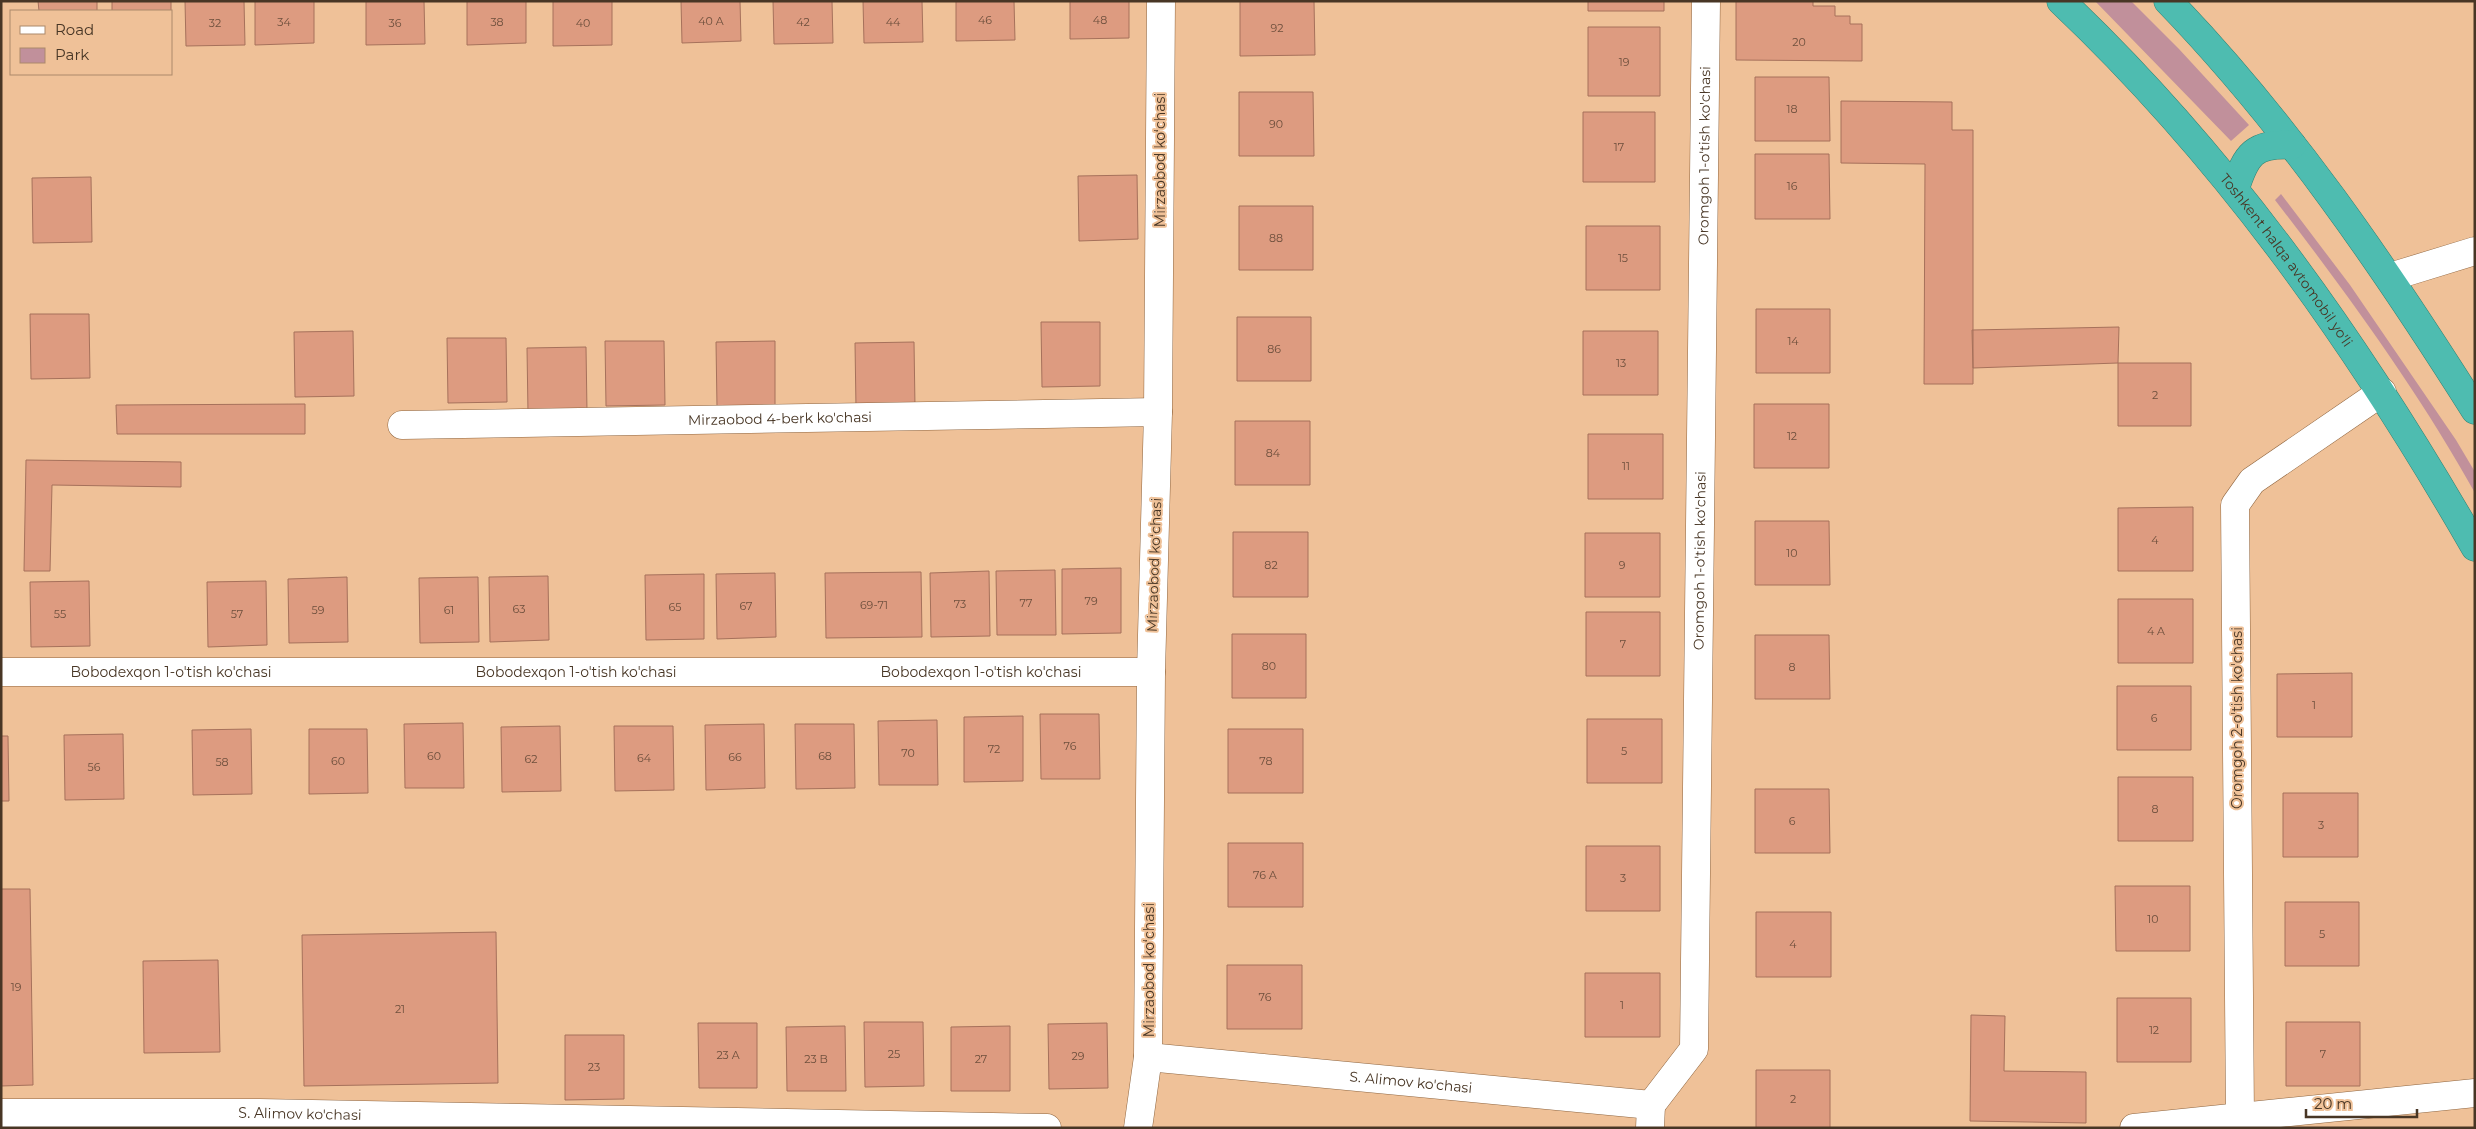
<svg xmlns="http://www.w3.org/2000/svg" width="2476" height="1129" font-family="Montserrat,sans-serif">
<rect width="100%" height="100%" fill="#efc198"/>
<path fill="#c1909b" d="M2095 1H2131L2179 49 2249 125 2231 141Z
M2281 194 2350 285 2456 440 2475 472V493C2419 392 2346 292 2275 200Z"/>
<path fill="#dd9b80" stroke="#a6715b" d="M38 1H97V11H39Z
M112 1H171V11H112Z
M185 1H244L245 45 186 46Z
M255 1H314V43L255 45Z
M366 1H424L425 44 366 45Z
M467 1H526V43L467 45Z
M553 1H612V45L553 46Z
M681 1H740L741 41 682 43Z
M773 1H832L833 43 774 44Z
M863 1H922L923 42 864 43Z
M956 1H1014L1015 40 956 41Z
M1070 1H1129V38L1070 39Z
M1240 1H1314L1315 55 1240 56Z
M1588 1H1664V11H1588Z
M1736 1H1813V6H1835V16H1850V24H1862V61L1736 60Z
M1588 27H1660V96H1588Z
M1755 77H1829L1830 141H1755Z
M1239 92H1313L1314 156H1239Z
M1841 101 1952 102V130H1973V384H1924L1925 164 1841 163Z
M1583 112H1655V182H1583Z
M1755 154H1829L1830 219H1755Z
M1137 175 1138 239 1079 241 1078 176Z
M91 177 92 242 33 243 32 178Z
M1239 206H1313V270H1239Z
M1586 226H1660V290H1586Z
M1756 309H1830V373H1756Z
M30 314H89L90 378 31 379Z
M1237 317H1311V381H1237Z
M1041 322H1100V386L1042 387Z
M2119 327 2118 363 1973 368 1972 330Z
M353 331 354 396 295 397 294 332Z
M1583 331H1658V395H1583Z
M447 338H506L507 402 448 403Z
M605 341H664L665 405 606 406Z
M775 341V406L717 407 716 342Z
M914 342 915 407 856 408 855 343Z
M586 347 587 412 528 413 527 348Z
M2118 363H2191V426H2118Z
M305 404V434H117L116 405Z
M1754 404H1829V468H1754Z
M1235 421H1310V485H1235Z
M1588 434H1663V499H1588Z
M26 460 181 462V487L52 485 50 571H24Z
M2193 507V571H2118V508Z
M1755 521H1829L1830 585H1755Z
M1233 532H1308V597H1233Z
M1585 533H1660V597H1585Z
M1121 568V633L1062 634V569Z
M1055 570 1056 635H997L996 571Z
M989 571 990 636 931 637 930 573Z
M921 572 922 637 826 638 825 573Z
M775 573 776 637 717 639 716 574Z
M704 574V639L646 640 645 575Z
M548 576 549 640 490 642 489 577Z
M347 577 348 642 289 643 288 579Z
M478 577 479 642 420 643 419 578Z
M89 581 90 646 31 647 30 582Z
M266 581 267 645 208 647 207 582Z
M2118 599H2193V663H2118Z
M1586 612H1660V676H1586Z
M1232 634H1306V698H1232Z
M1755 635H1829L1830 699H1755Z
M2352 673V737H2277V674Z
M2117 686H2191V750H2117Z
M1040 714H1099L1100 779H1041Z
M1023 716V781L964 782V717Z
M1587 719H1662V783H1587Z
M937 720 938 785H879L878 721Z
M463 723 464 788H405L404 724Z
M764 724 765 788 706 790 705 725Z
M795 724H854L855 788 796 789Z
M560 726 561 791 502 792 501 727Z
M614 726H673L674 790 615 791Z
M251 729 252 794 193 795 192 730Z
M309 729H367L368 793 309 794Z
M1228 729H1303V793H1228Z
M123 734 124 799 65 800 64 735Z
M1 736H8L9 801H1Z
M2118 777H2193V841H2118Z
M1755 789H1829L1830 853H1755Z
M2283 793H2358V857H2283Z
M1228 843H1303V907H1228Z
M1586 846H1660V911H1586Z
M2115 886H2190V951H2116Z
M1 889H30L33 1085 1 1086Z
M2285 902H2359V966H2285Z
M1756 912H1831V977H1756Z
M496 932 498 1083 304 1086 302 935Z
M218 960 220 1052 144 1053 143 961Z
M1227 965H1302V1029H1227Z
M1585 973H1660V1037H1585Z
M2117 998H2191V1062H2117Z
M1971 1015 2005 1016 2004 1071 2086 1072V1123L1970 1121Z
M864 1022H923L924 1086 865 1087Z
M2286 1022H2360V1086H2286Z
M698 1023H757V1088H699Z
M1107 1023 1108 1088 1049 1089 1048 1024Z
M845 1026 846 1091H787L786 1027Z
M1010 1026V1091H951V1027Z
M565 1035H624V1099L565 1100Z
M1756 1070H1830V1128H1756Z"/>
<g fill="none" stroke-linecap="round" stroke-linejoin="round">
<g stroke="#8f653f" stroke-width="29">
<g id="minor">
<path d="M2390 277 2475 251"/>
<path id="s1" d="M402 425 1158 412"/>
<path id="s2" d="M1 672H1151"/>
<path id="s3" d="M1148 1057 1651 1105 1650 1128"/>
<path id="s4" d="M1651 1105 1694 1049 1706 1"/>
<path id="s5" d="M1 1113H260L1047 1128"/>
<path d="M2240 1118 2235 505 2252 481 2382 392"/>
<path d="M1138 1128 1148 1057 1151 672 1158 412 1161 1"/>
<path d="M2134 1128 2475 1093"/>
</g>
</g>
<g stroke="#2f8272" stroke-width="29">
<g id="trunk">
<path id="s6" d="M2061 1C2229 160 2360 347 2475 547"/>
<path d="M2168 1C2287 124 2384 266 2475 410"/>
<path d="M2235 189C2246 154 2254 143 2292 145"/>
</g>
</g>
<use href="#minor" stroke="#fff" stroke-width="28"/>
<use href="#trunk" stroke="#4ebcb0" stroke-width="28"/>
</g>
<g text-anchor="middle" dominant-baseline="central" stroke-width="4" stroke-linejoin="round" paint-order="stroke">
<g font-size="11" fill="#6d4f3c">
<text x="985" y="20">46</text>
<text x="1100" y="20">48</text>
<text x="711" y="21">40 A</text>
<text x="284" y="22">34</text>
<text x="497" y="22">38</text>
<text x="803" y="22">42</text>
<text x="893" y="22">44</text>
<text x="215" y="23">32</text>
<text x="395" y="23">36</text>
<text x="583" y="23">40</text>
<text x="1277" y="28">92</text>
<text x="1799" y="42">20</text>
<text x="1624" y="62">19</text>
<text x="1792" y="109">18</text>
<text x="1276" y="124">90</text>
<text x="1619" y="147">17</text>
<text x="1792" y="186">16</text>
<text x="1276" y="238">88</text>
<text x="1623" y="258">15</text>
<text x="1793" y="341">14</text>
<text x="1274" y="349">86</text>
<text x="1621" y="363">13</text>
<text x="2155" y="395">2</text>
<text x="1792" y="436">12</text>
<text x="1273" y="453">84</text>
<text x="1626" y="466">11</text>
<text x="2155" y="540">4</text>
<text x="1792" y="553">10</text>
<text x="1271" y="565">82</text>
<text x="1622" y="565">9</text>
<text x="1091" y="601">79</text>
<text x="1026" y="603">77</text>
<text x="960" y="604">73</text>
<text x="874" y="605">69-71</text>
<text x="746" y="606">67</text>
<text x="675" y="607">65</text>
<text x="519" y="609">63</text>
<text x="318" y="610">59</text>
<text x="449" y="610">61</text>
<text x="60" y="614">55</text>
<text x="237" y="614">57</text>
<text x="2156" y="631">4 A</text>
<text x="1623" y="644">7</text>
<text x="1269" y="666">80</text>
<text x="1792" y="667">8</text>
<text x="2314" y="705">1</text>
<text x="2154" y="718">6</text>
<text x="1070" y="746">76</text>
<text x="994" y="749">72</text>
<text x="1624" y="751">5</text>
<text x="908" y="753">70</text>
<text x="434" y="756">60</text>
<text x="825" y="756">68</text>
<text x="735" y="757">66</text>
<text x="644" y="758">64</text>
<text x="531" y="759">62</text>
<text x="338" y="761">60</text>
<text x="1266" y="761">78</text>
<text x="222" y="762">58</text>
<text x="94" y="767">56</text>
<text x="2155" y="809">8</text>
<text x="1792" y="821">6</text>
<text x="2321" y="825">3</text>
<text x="1265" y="875">76 А</text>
<text x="1623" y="878">3</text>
<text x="2153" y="919">10</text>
<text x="2322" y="934">5</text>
<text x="1793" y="944">4</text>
<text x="16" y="987">19</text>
<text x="1265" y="997">76</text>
<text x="1622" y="1005">1</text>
<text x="400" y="1009">21</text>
<text x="2154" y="1030">12</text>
<text x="894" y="1054">25</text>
<text x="2323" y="1054">7</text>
<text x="728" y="1055">23 A</text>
<text x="1078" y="1056">29</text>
<text x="816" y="1059">23 B</text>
<text x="981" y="1059">27</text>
<text x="594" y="1067">23</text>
<text x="1793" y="1099">2</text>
</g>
<g font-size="14" fill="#483625" stroke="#efc198">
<text stroke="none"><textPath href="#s4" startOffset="964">Oromgoh 1-o'tish ko'chasi</textPath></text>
<text transform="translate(1160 160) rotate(-90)">Mirzaobod koʻchasi</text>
<text stroke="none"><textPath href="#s6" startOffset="344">Toshkent halqa avtomobil yo'li</textPath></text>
<text stroke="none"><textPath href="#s1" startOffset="378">Mirzaobod 4-berk ko'chasi</textPath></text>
<text stroke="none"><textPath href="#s4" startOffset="559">Oromgoh 1-o'tish ko'chasi</textPath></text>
<text transform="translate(1154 565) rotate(-88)">Mirzaobod koʻchasi</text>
<text stroke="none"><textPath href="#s2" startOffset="170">Bobodexqon 1-o'tish ko'chasi</textPath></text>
<text stroke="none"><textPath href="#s2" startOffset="575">Bobodexqon 1-o'tish ko'chasi</textPath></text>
<text stroke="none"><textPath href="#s2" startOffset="980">Bobodexqon 1-o'tish ko'chasi</textPath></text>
<text transform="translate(2237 718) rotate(-90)">Oromgoh 2-o'tish ko'chasi</text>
<text transform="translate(1149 970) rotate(-90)">Mirzaobod koʻchasi</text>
<text stroke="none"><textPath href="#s3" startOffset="264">S. Alimov ko'chasi</textPath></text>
<text stroke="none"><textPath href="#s5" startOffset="299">S. Alimov ko'chasi</textPath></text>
</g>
</g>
<rect width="2476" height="1129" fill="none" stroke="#483625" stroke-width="5"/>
<rect x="10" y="10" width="162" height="65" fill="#efc198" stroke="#ac896a"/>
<rect x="20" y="26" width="25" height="8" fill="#ffffff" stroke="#ac896a"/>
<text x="55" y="35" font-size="15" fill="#483625">Road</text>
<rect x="20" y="48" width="25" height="15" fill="#c1909b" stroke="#ac896a"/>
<text x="55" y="60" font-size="15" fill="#483625">Park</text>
<path d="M2306 1109v8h111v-8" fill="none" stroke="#483625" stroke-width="2.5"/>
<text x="2314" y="1109" font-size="15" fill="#483625" stroke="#efc198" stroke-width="4" paint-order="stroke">20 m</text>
</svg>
